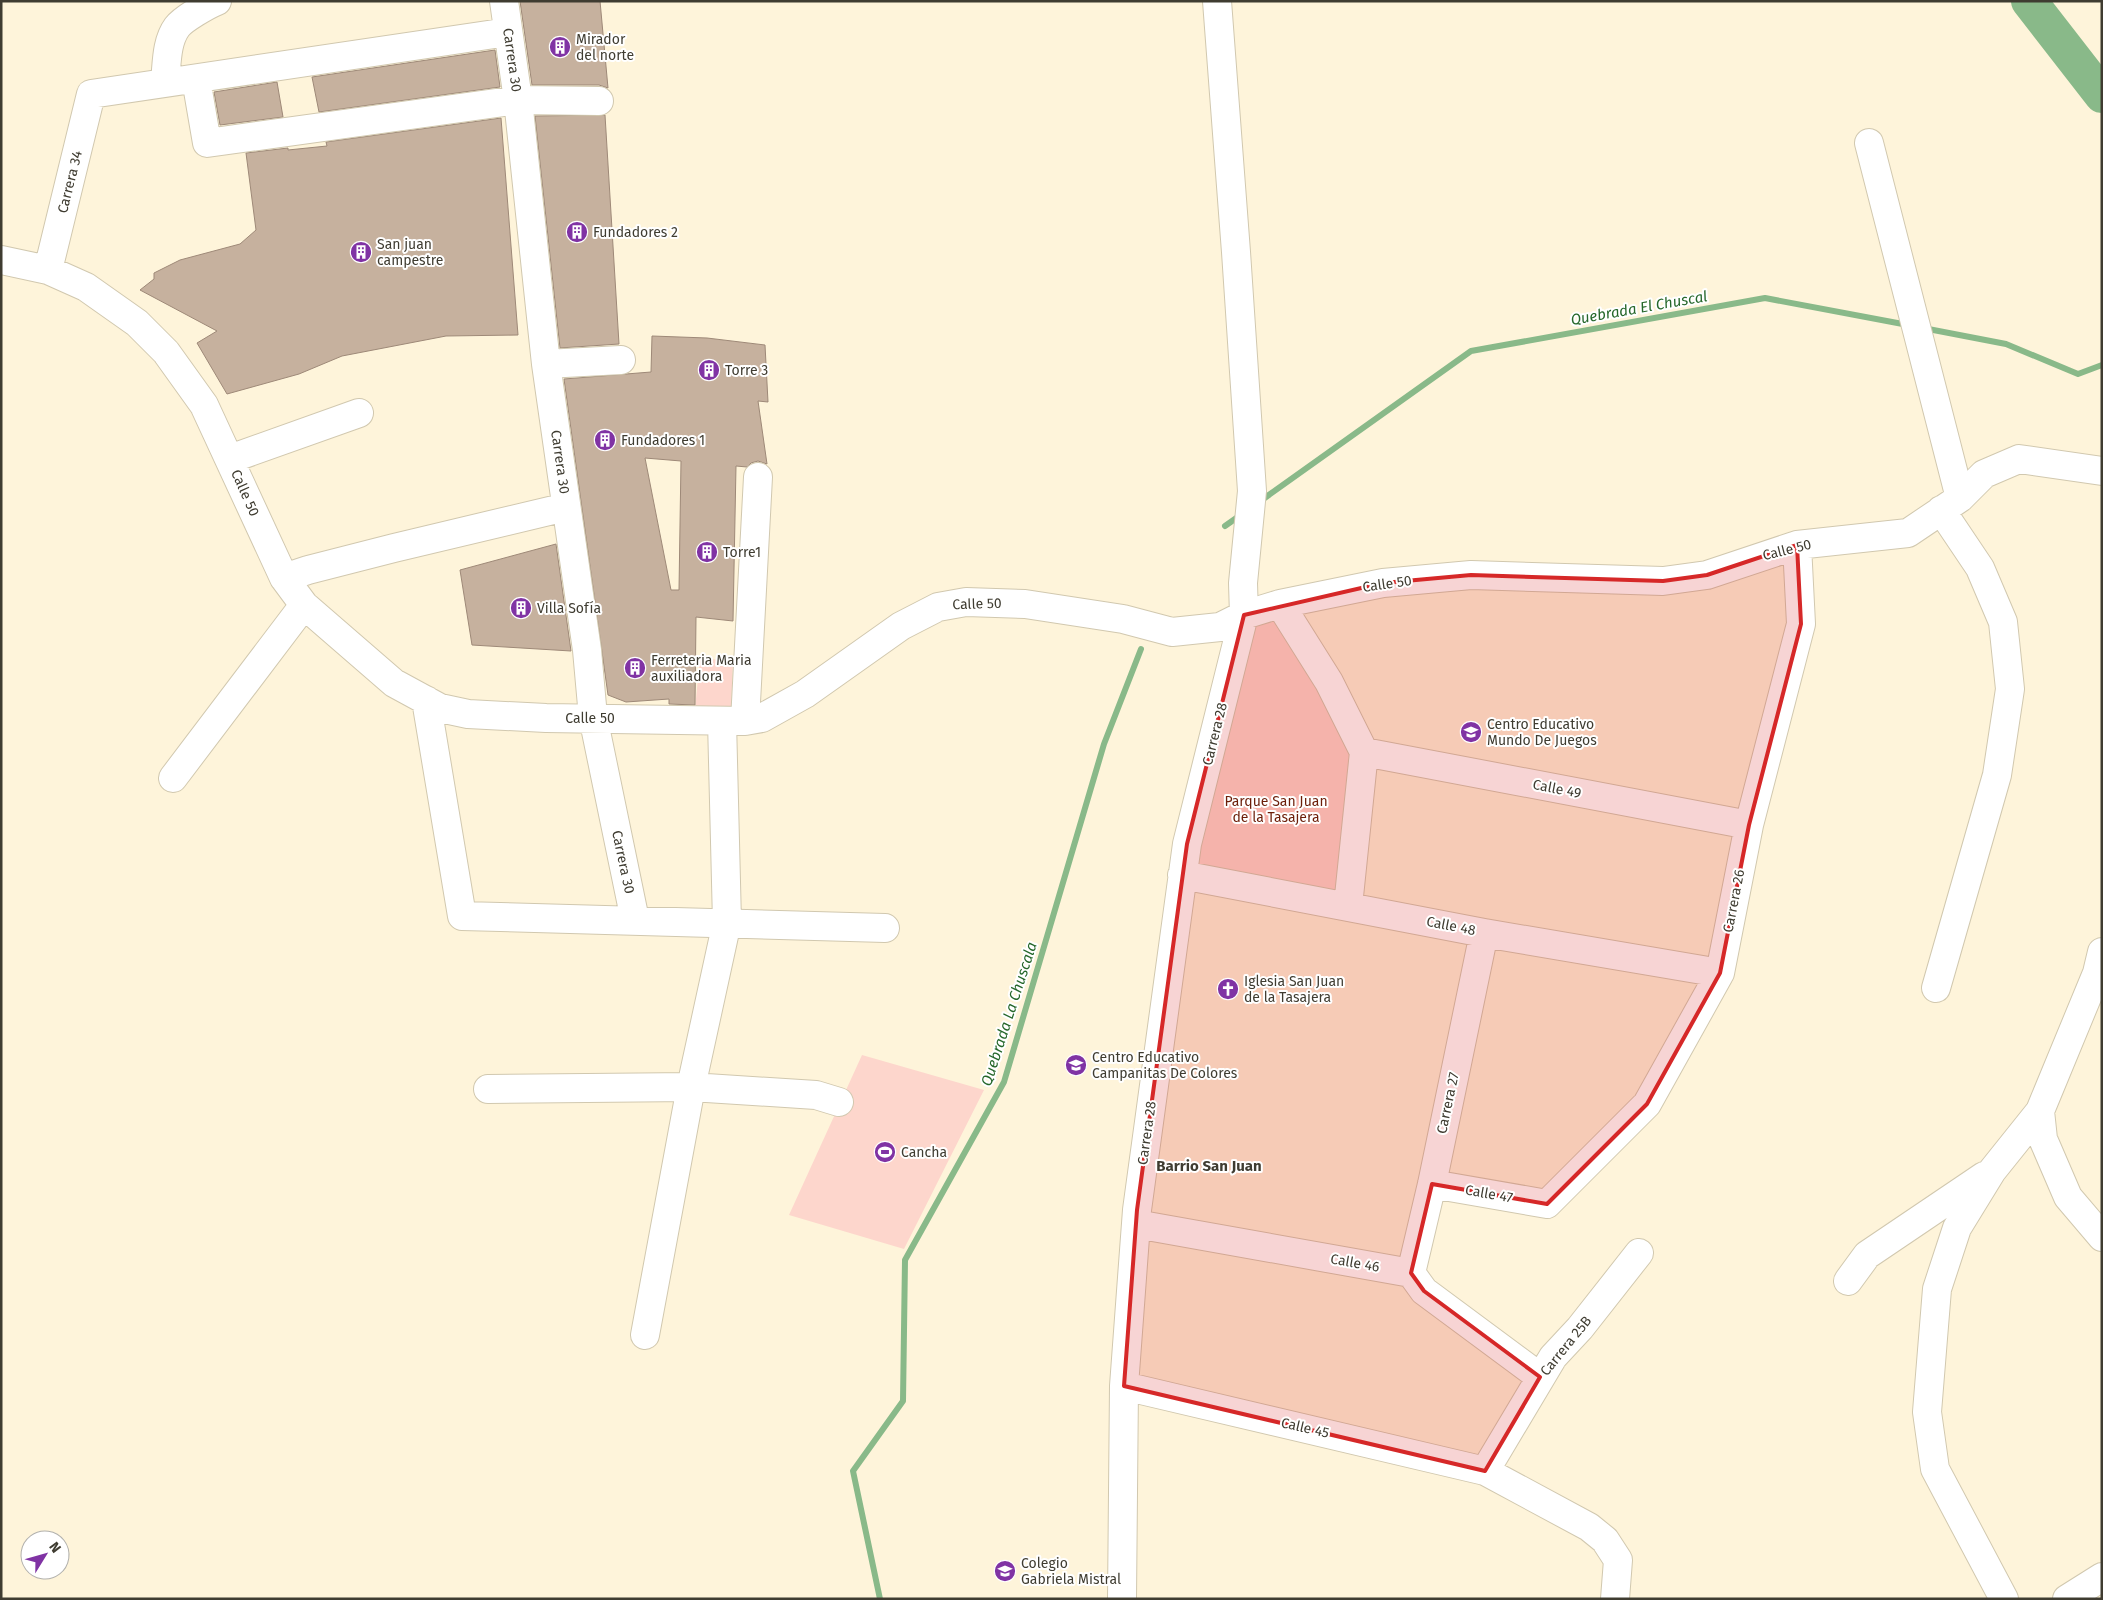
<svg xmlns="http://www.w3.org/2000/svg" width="2103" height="1600" font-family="'Fira Sans',sans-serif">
<rect width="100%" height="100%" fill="#fef4da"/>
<path fill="#fdd6cc" d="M1267 610 1362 752 1345 905 1183 874 1233 623Z
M700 658 733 661 731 710 695 709Z
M862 1055 984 1090 904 1249 789 1215Z"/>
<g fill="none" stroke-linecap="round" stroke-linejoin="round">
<path stroke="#89b989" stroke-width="6" d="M1923 328 2006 344 2078 374 2102 365
M1259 502 1471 351 1765 298 1908 325
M1225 526 1242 514
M880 1599 853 1471 903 1401 905 1260 1004 1082 1104 744 1141 649"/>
<path stroke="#89b989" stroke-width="36" d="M2029 1 2102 95"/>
</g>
<path fill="#c6b19e" stroke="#9e8978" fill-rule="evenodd" d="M520 1H600L608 88 599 85H532Z
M495 50 500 87 319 112 312 77Z
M277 82 283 117 220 125 214 92Z
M605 115 619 344 560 348 535 116Z
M501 118 518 335 446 336 342 356 299 374 227 394 197 343 217 331 140 290 154 279V273L180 260 240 244 256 230 246 153 288 148V150L327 146 326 142Z
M652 336 707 338 765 345 768 402 758 401 767 464 758 461 751 463 747 467 736 466 733 621 696 617 695 705 669 704V699L626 702 608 695 564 379 651 372ZM645 458 681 461 679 590H671Z
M556 544 571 651 472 645 460 570Z"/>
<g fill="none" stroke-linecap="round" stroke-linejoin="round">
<g stroke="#d1c8af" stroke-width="30">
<path id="minor" d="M504 1 518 100 546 364 587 650 593 717 635 920
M196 79 207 143 518 100 599 101
M165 81C167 64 166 42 177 27 183 19 207 5 217 1
M1869 143 1960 498
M1 260 48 270 86 287 137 323 166 352 204 405 284 578 304 605 394 683 440 708 468 714 546 718 745 721 762 718 805 694 901 626 938 607 966 602 1025 604 1123 619 1172 632 1220 627 1244 615 1280 604 1383 583 1471 575 1663 581 1707 575 1797 545 1908 533 1960 498 1984 474 2019 459 2102 471
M48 270 91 94 508 32
M546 364 621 360
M230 459 359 413
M284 578 308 570 394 548 566 507
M1280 604 1329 682 1364 752 1348 906
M426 700 462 916 885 928
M745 721 758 477
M1364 752 1749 825
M173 778 304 605
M1182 875 1484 933 1720 973
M1936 988 1997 775 2010 689 2003 622 1980 568 1941 510
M488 1089 691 1087 816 1095 839 1102
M2040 1111 2043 1139 2068 1197 2102 1237
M1432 1184 1547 1204 1647 1104 1720 973 1749 825 1801 624 1797 545
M1136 1224 1411 1273 1424 1291 1540 1377
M1411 1273 1432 1184 1484 933
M1848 1281 1867 1255 1984 1176
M645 1335 691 1087 727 922 722 721
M1124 1386 1485 1471 1589 1527 1605 1540 1618 1560 1615 1599
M1485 1471 1553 1357 1580 1328 1639 1253
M1122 1599 1124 1386 1137 1210 1187 844 1244 615 1243 583 1252 491 1236 252 1217 1
M2004 1599 1935 1469 1927 1412 1937 1289 1957 1228 1992 1171 2040 1111 2097 973 2102 952
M2067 1599 2102 1577"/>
</g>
<use href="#minor" stroke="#fff" stroke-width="28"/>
</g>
<path fill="#d62828" fill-opacity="0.2" stroke="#d62828" stroke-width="4" stroke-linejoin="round" d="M1797 545 1801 624 1749 825 1720 973 1647 1104 1547 1204 1432 1184 1411 1273 1424 1291 1540 1377 1485 1471 1124 1386 1137 1210 1187 844 1244 615 1383 583 1471 575 1663 581 1707 575Z"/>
<defs>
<g id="building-disc" transform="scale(1.125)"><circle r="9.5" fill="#8033a4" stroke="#fff"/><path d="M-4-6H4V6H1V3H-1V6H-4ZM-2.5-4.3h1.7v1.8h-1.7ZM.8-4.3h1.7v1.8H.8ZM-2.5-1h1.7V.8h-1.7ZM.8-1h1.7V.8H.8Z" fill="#fff"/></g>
<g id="school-disc" transform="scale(1.125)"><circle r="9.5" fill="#8033a4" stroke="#fff"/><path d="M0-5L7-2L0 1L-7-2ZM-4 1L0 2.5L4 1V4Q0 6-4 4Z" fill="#fff"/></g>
<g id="church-disc" transform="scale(1.125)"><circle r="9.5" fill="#8033a4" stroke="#fff"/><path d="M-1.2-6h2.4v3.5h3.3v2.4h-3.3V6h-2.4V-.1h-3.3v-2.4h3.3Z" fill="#fff"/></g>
<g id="stadium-disc" transform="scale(1.125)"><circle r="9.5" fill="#8033a4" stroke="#fff"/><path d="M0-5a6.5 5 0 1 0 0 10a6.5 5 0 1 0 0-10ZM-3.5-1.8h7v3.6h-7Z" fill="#fff"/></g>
</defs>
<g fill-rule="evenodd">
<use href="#building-disc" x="560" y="47"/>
<use href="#building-disc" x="577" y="232"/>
<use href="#building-disc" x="361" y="252"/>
<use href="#building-disc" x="709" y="370"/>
<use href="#building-disc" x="605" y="440"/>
<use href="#building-disc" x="707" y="552"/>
<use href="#building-disc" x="521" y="608"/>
<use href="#building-disc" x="635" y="668"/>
<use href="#school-disc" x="1471" y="732"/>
<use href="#church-disc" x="1228" y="989"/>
<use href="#school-disc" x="1076" y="1065"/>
<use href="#stadium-disc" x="885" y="1152"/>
<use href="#school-disc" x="1005" y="1571"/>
</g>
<g text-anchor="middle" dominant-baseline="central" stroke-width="4" stroke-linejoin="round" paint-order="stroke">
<g font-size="14" fill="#3f3c31" stroke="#fff" text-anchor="start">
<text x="576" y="39">Mirador<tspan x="576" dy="16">del norte</tspan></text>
<text x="593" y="232">Fundadores 2</text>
<text x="377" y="244">San juan<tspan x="377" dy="16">campestre</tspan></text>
<text x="725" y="370">Torre 3</text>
<text x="621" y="440">Fundadores 1</text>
<text x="723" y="552">Torre1</text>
<text x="537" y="608">Villa Sofía</text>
<text x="651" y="660">Ferreteria Maria<tspan x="651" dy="16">auxiliadora</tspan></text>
<text x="1487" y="724">Centro Educativo<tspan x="1487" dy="16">Mundo De Juegos</tspan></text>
<text x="1244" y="981">Iglesia San Juan<tspan x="1244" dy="16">de la Tasajera</tspan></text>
<text x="1092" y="1057">Centro Educativo<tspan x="1092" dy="16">Campanitas De Colores</tspan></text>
<text x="901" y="1152">Cancha</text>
<text x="1021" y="1563">Colegio<tspan x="1021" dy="16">Gabriela Mistral</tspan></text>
</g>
<g font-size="14" fill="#3f3c31" stroke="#fff">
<text transform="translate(512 60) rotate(82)">Carrera 30</text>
<text transform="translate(70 182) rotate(-76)">Carrera 34</text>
<text transform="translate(560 462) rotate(82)">Carrera 30</text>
<text transform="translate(245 493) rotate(66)">Calle 50</text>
<text transform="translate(1787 550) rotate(-14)">Calle 50</text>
<text transform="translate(1387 584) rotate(-8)">Calle 50</text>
<text transform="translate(977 604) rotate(-2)">Calle 50</text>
<text x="590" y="718">Calle 50</text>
<text transform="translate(1215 734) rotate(-76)">Carrera 28</text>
<text transform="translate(1557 789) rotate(11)">Calle 49</text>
<text transform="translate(623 862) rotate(78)">Carrera 30</text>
<text transform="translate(1734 901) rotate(-79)">Carrera 26</text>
<text transform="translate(1451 926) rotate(11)">Calle 48</text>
<text transform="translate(1448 1103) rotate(-78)">Carrera 27</text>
<text transform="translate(1147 1133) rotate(-82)">Carrera 28</text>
<text transform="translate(1489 1194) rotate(10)">Calle 47</text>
<text transform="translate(1355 1263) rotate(10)">Calle 46</text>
<text transform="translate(1566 1346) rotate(-51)">Carrera 25B</text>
<text transform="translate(1305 1428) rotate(13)">Calle 45</text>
</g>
<g font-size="14" fill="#6c1e09" stroke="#fff">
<text x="1276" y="801">Parque San Juan<tspan x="1276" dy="16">de la Tasajera</tspan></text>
</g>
<g font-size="15" font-style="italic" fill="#25672a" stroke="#fff">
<text transform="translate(1639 308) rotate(-10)">Quebrada El Chuscal</text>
<text transform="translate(1009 1014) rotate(-72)">Quebrada La Chuscala</text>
</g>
<g font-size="15" font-weight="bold" fill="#3f3c31" stroke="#fff">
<text x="1209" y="1166">Barrio San Juan</text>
</g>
</g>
<rect width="2103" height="1600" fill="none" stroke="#3f3c31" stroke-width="5"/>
<g transform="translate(45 1555) rotate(53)"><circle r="24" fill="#ffffff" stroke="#b2b1ad"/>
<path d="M0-4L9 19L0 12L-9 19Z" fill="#8033a4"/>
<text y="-8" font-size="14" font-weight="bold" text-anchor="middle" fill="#3f3c31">N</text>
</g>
</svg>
